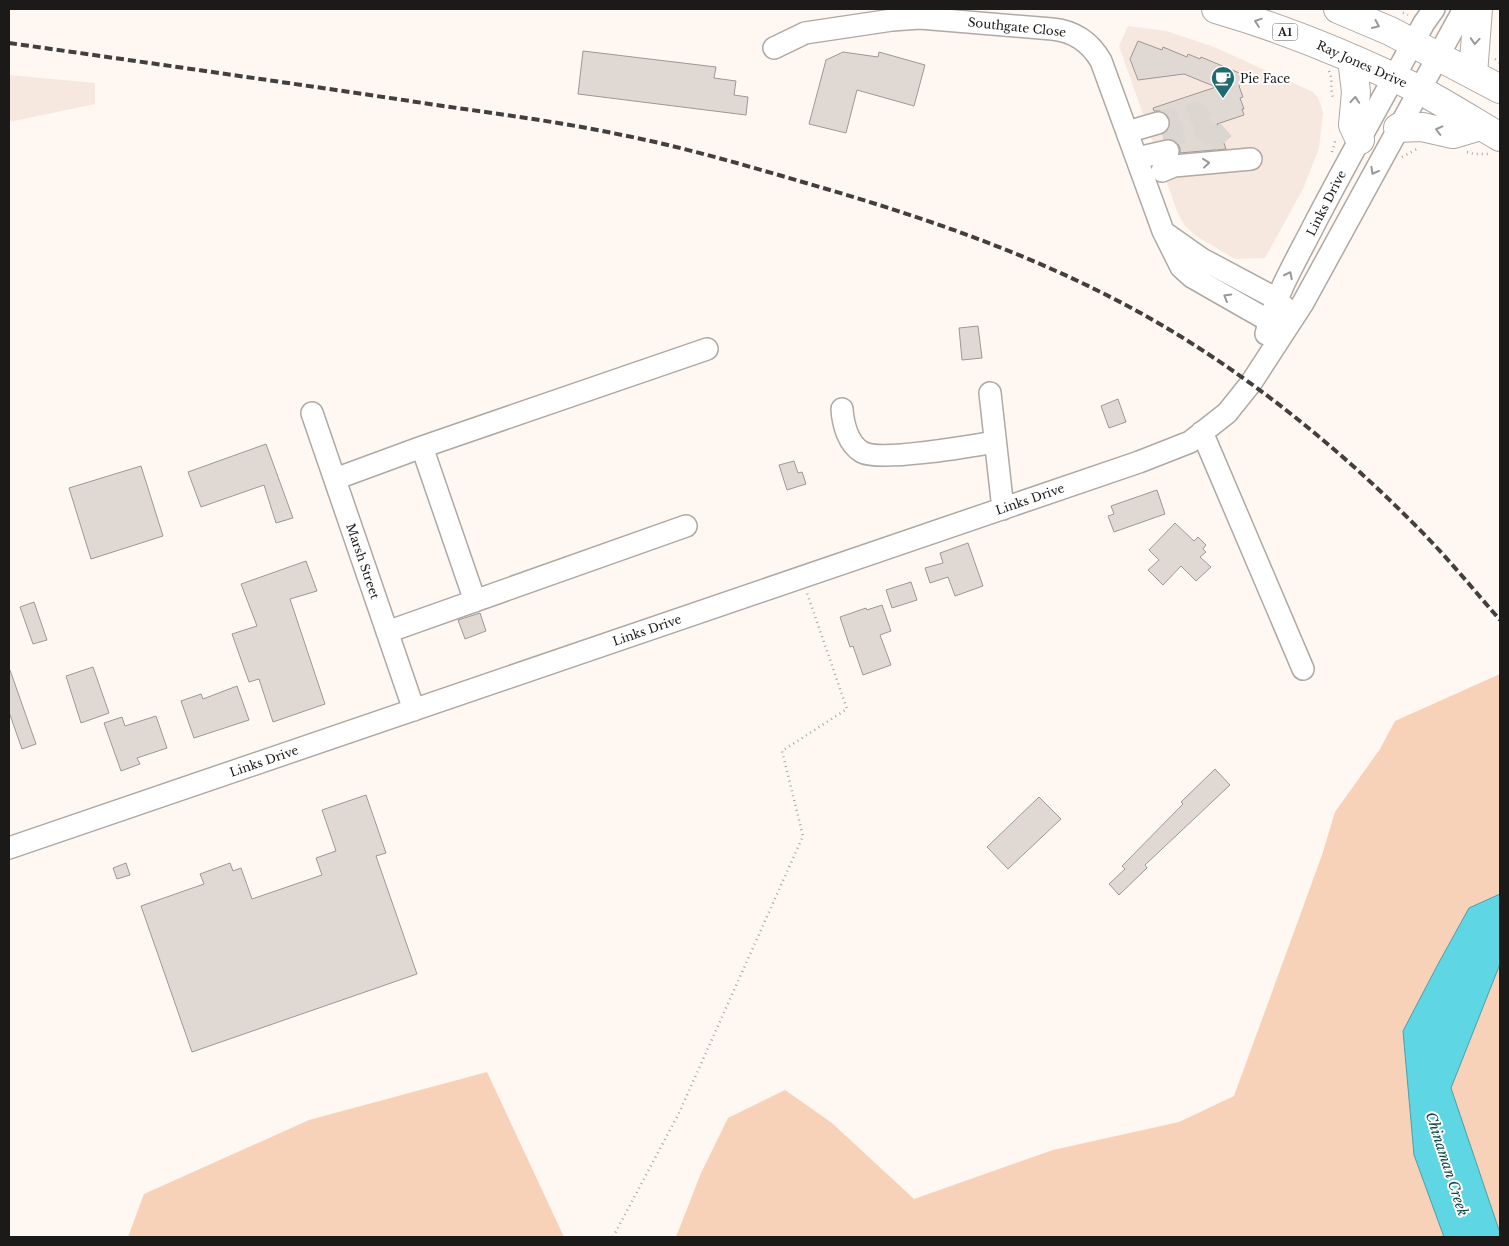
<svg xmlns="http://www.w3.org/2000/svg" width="1509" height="1246" font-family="'Libre Baskerville',serif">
<rect width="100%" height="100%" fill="#fef7f2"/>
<path fill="#f7e8df" d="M1128 26 1166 31 1214 47 1311 91 1318 97 1323 112 1319 148 1303 189 1265 258 1235 259 1196 236 1185 226 1178 214 1119 46Z
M9 75 95 83V104L9 122Z"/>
<path fill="#f8d2b8" d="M1500 674V894L1469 908 1437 966 1403 1031 1414 1155 1444 1237H676L701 1173 728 1118 785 1090 832 1123 914 1199 1053 1150 1179 1122 1234 1096 1322 855 1335 812 1380 749 1395 721Z
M1500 964V1233L1451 1088Z
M487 1072 564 1237H128L144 1194 309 1120Z"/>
<path fill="#5fd6e3" stroke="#4b9ea6" d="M1500 894V964L1451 1088 1500 1233V1237H1444L1414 1155 1403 1031 1437 966 1469 908Z"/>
<path fill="#dfd8d3" stroke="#9e9793" d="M1138 41 1162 50 1163 47 1187 57 1188 54 1200 59 1201 57 1244 75 1239 86 1243 97 1240 98 1244 109H1242L1244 115 1217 124 1226 149 1180 153V148L1177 142 1171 139H1164L1163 134 1167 131 1170 126V119L1166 114 1160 111H1154L1153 108 1216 87 1184 74 1138 80 1130 59Z
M583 51 716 67 714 78 736 81 734 95 748 97 746 115 578 94Z
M843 52 878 57 879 52 925 65 914 106 857 90 846 133 809 124 826 60Z
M978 326 982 358 962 360 959 328Z
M1118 399 1126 422 1109 428 1101 406Z
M266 444 293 518 276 523 264 485 201 507 188 472Z
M794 461 798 473 802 472 806 484 787 490 779 465Z
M141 466 163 536 91 559 69 488Z
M1157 490 1165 514 1114 532 1108 516 1114 514 1111 506Z
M1175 523 1194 541 1198 537 1206 545 1203 549 1206 552 1200 557 1211 567 1196 581 1181 566 1163 585 1148 570 1159 560 1149 550Z
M968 543 983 586 955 596 948 577 930 583 925 568 943 563 940 553Z
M306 561 317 591 290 599 325 704 273 722 259 679 249 682 232 634 257 626 241 584Z
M911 582 917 600 892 608 886 590Z
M34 602 47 640 33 644 20 607Z
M882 605 891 631 880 635 891 665 863 675 853 646 850 647 840 617 866 608 867 610Z
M480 613 486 631 465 639 458 620Z
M93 667 109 713 81 723 66 676Z
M10 670 36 744 22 749 9 712V671Z
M237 686 249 720 194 738 181 701 201 694 203 699Z
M156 716 167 748 137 758 140 764 121 771 104 723 122 717 125 726Z
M1215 769 1230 785 1145 865 1147 868 1119 895 1109 884 1125 869 1122 866 1183 804 1181 802Z
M366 795 386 853 376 856 417 974 192 1052 141 906 204 884 200 874 230 863 233 871 241 868 252 899 322 875 316 858 336 851 322 810Z
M1039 797 1061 819 1008 869 987 847Z
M126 863 130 875 117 879 113 868Z"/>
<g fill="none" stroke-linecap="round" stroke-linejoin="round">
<path stroke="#dcd6d1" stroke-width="21" stroke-dasharray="21 11" stroke-linecap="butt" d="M1158 123 1196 112 1224 143
M1163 137 1201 128 1218 139"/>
<g stroke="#afa8a4" stroke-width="24">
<path id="minor" d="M774 48 805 33 892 20 920 18 1052 29C1074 31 1090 42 1101 61L1163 231 1181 267 1192 277 1269 321 1293 318
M1127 132 1158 123
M1137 158 1168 151
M1162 171 1174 166 1251 159
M1165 233 1202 259 1277 299 1287 310
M1266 334C1275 294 1297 259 1315 223 1350 156 1387 90 1424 23L1434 9
M990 393 1003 509
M842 409C843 424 848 444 862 452 879 462 971 446 995 442
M312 413 414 710
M1202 432 1303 669
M422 447 475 601
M335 479 422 447 707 349
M387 632 686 526
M9 848 1139 462 1190 442 1227 413 1251 383 1303 303 1464 9"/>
</g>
<g stroke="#afa8a4" stroke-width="30">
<path id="highway" d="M1216 9C1285 29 1353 57 1418 89 1446 104 1473 121 1500 137
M1338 9 1390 31 1500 89
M1352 59 1356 92 1353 125 1360 140
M1473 74 1478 9
M1398 128 1422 127 1453 134 1480 126"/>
</g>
<path stroke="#aba6a2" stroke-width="2.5" stroke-dasharray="1 4" stroke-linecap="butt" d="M1401 9V12L1408 15
M1495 59 1500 63
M1329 71C1334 81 1329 90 1334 99
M1332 152 1336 138
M1467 152 1474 154H1489
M1402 157 1417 149
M613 1237 679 1113 803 836 782 751 847 709 807 593"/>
<use href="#minor" stroke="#fff" stroke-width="21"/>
<use href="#highway" stroke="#fff" stroke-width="28"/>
<path stroke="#423f3d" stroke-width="4" stroke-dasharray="8 4" stroke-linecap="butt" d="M9 43C143 62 276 81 410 101 481 112 552 120 622 135 693 149 761 170 830 190 952 226 1071 269 1180 336 1267 390 1346 455 1418 528 1447 557 1473 589 1500 620"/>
</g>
<defs><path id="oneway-chevron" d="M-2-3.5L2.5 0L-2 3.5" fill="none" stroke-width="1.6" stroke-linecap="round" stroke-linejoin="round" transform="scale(1.25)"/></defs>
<g stroke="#999897">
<use href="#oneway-chevron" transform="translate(1258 22) rotate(-161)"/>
<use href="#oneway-chevron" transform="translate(1376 25) rotate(24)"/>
<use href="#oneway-chevron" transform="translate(1475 41) rotate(94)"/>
<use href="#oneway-chevron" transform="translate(1355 100) rotate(-86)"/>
<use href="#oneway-chevron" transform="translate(1439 130) rotate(-166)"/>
<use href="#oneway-chevron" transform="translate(1206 163) rotate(-6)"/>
<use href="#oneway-chevron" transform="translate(1374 171) rotate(119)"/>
<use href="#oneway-chevron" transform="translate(1289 275) rotate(-63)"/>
<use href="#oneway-chevron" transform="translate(1227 297) rotate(-150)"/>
</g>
<defs>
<g id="cafe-pin" transform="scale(1.25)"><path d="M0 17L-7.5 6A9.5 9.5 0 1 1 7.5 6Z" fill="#206b72" stroke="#fff"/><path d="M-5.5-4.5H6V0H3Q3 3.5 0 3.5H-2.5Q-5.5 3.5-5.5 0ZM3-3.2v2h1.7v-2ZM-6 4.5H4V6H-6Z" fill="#fff"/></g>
</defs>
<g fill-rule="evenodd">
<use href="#cafe-pin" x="1223" y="78"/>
</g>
<g text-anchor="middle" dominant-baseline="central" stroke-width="4" stroke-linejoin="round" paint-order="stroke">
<rect fill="#fff" stroke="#605f5d" stroke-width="1" x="1272.5" y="23.5" width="25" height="17" rx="4"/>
<g font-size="11" font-weight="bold" fill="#1c1a18">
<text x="1285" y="32">A1</text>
</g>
<g font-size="12" fill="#1c1a18" stroke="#fff">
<text transform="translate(1017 27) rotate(6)">Southgate Close</text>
<text transform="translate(1362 64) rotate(24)">Ray Jones Drive</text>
<text transform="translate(1326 203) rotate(-63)">Links Drive</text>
<text transform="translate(1030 499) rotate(-19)">Links Drive</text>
<text transform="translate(363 561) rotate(71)">Marsh Street</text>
<text transform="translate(647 630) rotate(-19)">Links Drive</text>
<text transform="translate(264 761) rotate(-19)">Links Drive</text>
</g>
<g font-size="12" fill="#1c1a18" stroke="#fff" text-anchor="start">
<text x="1240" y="78">Pie Face</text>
</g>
<g font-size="14" font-style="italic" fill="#0d454a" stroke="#fff">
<text transform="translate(1447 1164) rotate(72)">Chinaman Creek</text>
</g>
</g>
<rect width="1509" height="1246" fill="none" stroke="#1c1a18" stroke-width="20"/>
</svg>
